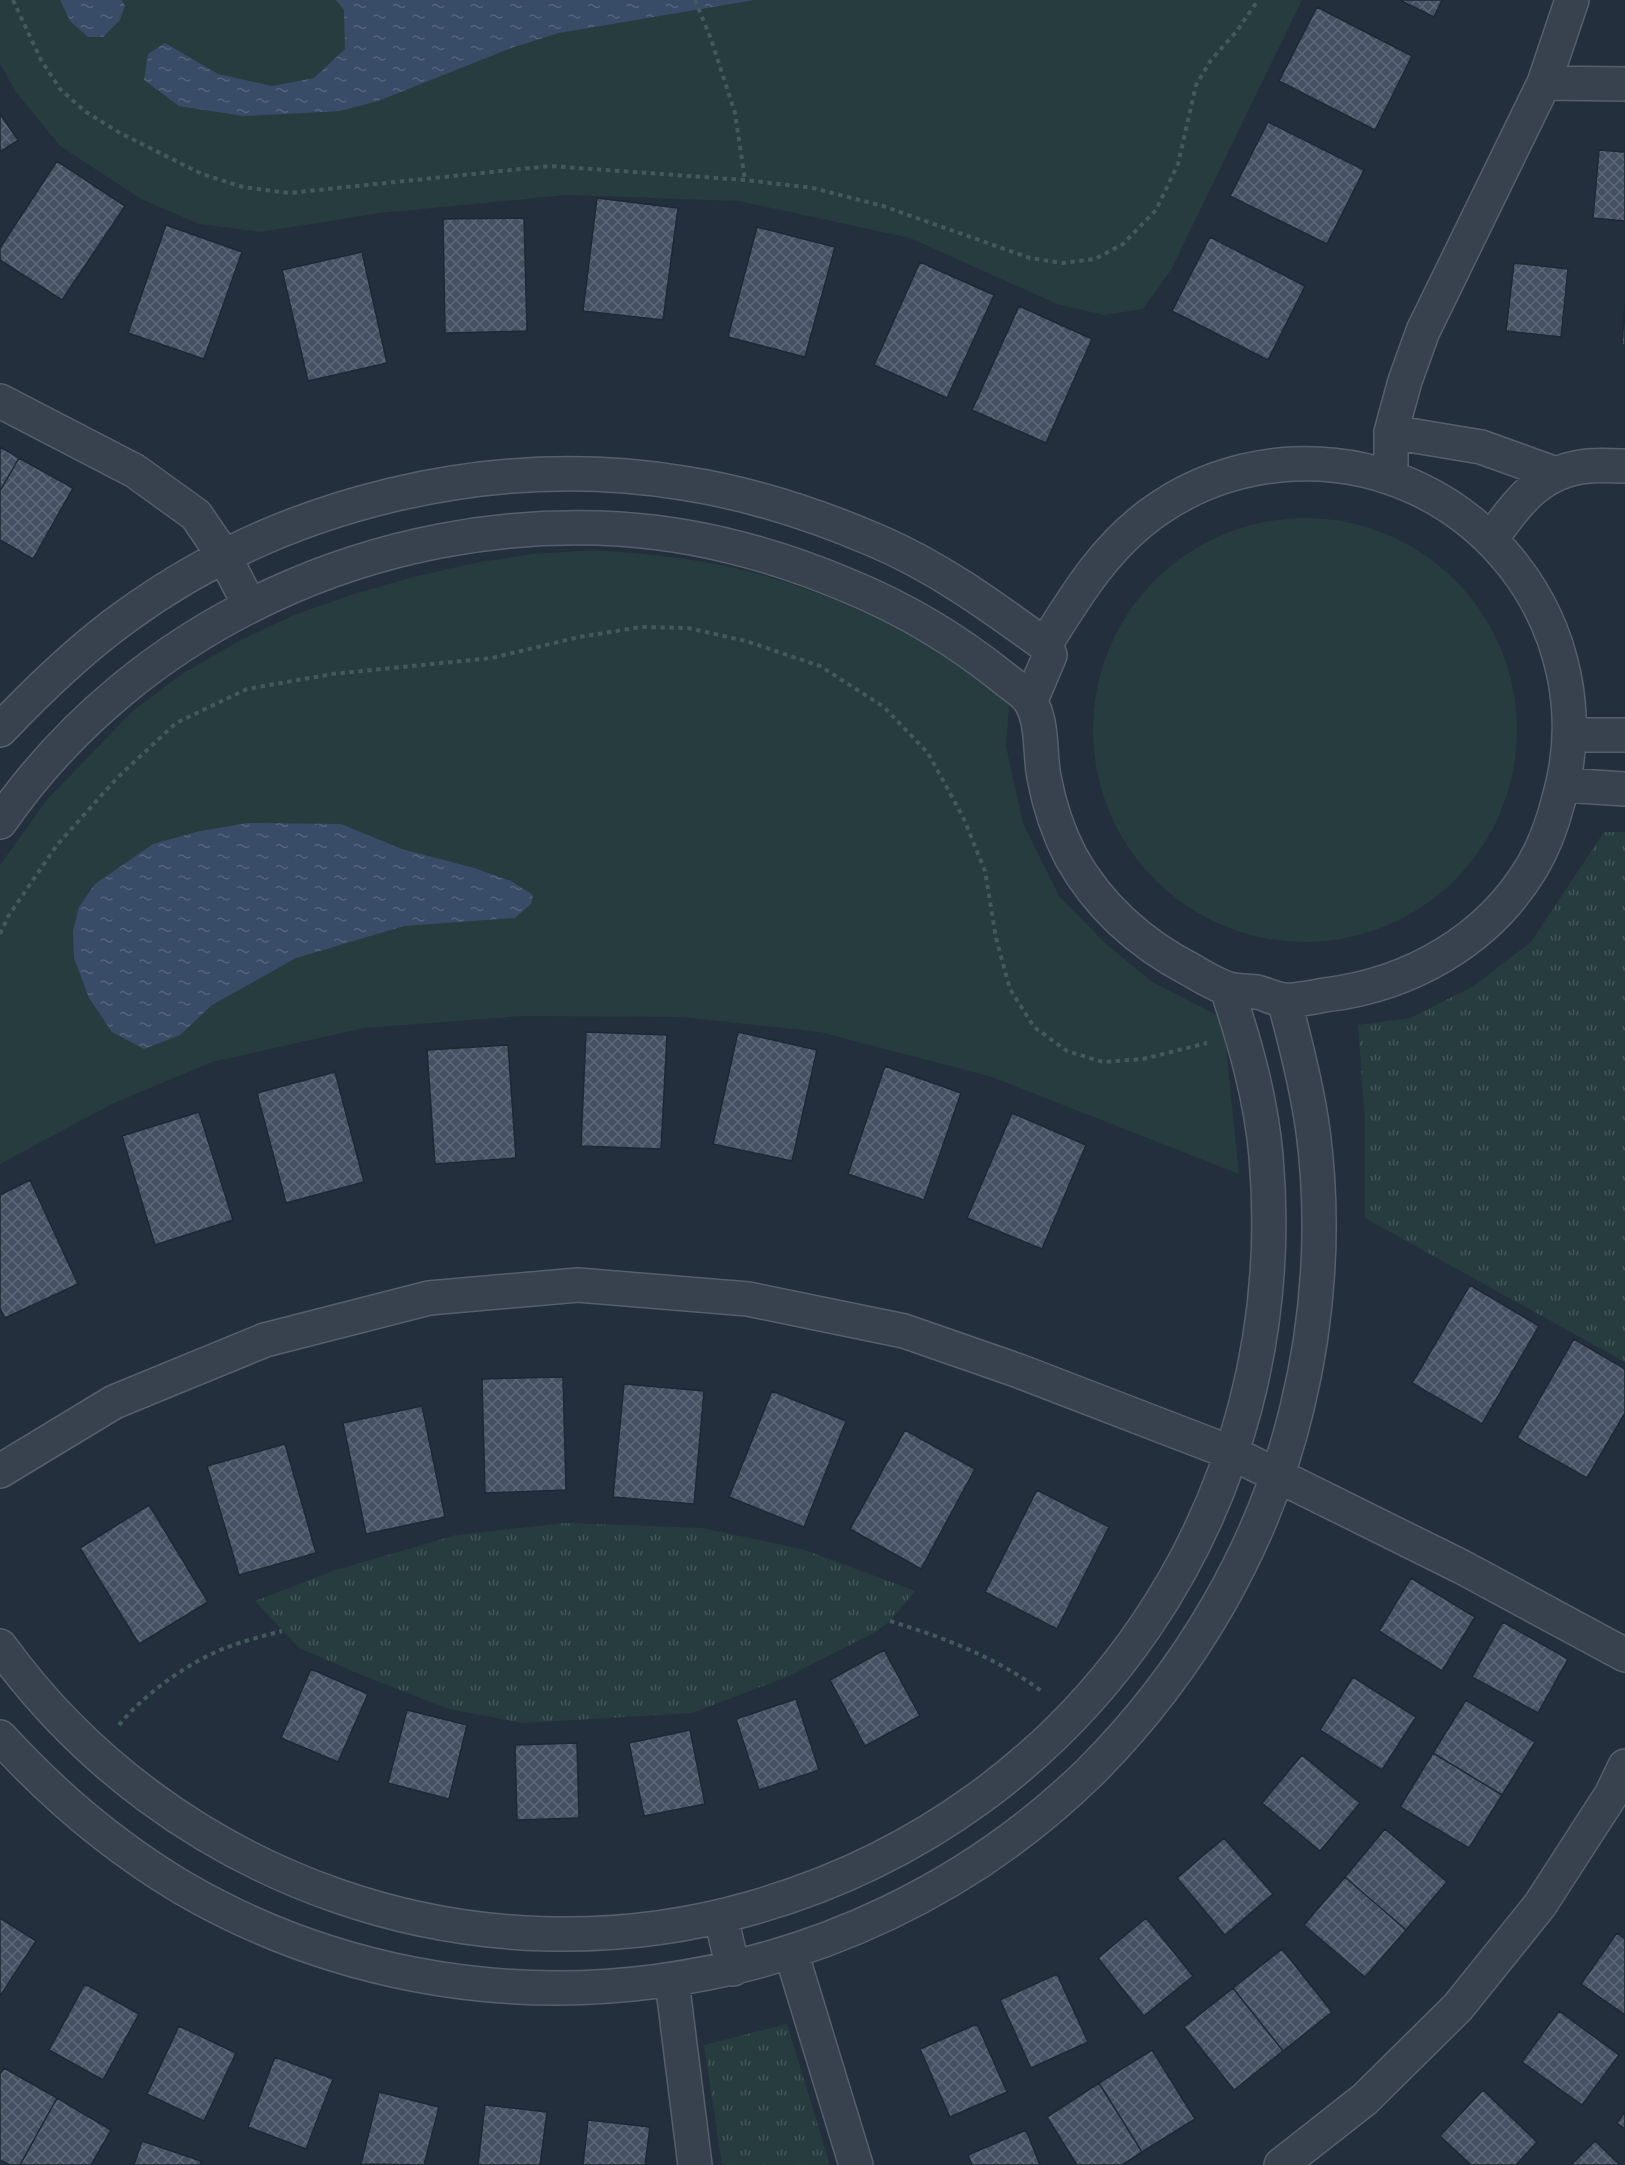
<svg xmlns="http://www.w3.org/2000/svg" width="1625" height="2165" font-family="Inter,sans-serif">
<defs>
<pattern id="park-tufts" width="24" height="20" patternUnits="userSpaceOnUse" patternTransform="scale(1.5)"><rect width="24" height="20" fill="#263c3f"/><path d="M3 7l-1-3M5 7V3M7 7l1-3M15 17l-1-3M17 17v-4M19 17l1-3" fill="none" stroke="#435659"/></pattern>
<pattern id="water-ripples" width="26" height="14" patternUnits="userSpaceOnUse" patternTransform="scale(1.5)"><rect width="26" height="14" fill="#394c67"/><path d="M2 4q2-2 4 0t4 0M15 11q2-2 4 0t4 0" fill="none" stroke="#53647b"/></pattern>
<pattern id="building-cross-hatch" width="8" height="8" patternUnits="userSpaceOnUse" patternTransform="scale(1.5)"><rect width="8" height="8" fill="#455162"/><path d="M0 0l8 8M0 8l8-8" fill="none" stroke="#5d6877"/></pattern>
</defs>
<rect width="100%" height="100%" fill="#242f3e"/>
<path fill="#263c3f" d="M0 0H1302L1171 270 1143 309 1104 315 1057 304 910 238 739 201 567 195 380 213 261 232 199 224 141 199 60 146 16 92 0 64Z
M1093 730a212 212 0 1 1 424 0a212 212 0 1 1-424 0Z
M594 550C658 554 721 561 782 581 862 607 936 645 1011 682L1006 746 1023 823 1059 896 1107 945 1152 982 1223 1018 1239 1174 992 1077 820 1032 682 1017 522 1016 364 1028 212 1062 112 1104 0 1164V865L45 802 90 755 134 710 182 674 237 642 294 615 354 594 413 577 474 563 533 554Z"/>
<path fill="url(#park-tufts)" d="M1604 832H1625V1362L1365 1218V1121L1358 1025 1410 1018 1474 986 1531 942Z
M564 1523 702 1528 805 1550 915 1591 890 1621 877 1631 789 1676 692 1713 523 1723 449 1709 374 1680 299 1648 255 1601 333 1571 456 1535Z
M787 2024 830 2165H722L704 2045Z"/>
<path fill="url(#water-ripples)" d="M60 0H122L125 6 120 20 103 37H88L70 21Z
M336 0H754L559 33 514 47 378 101 340 111 243 116 179 106 144 80 148 54 165 43 218 74 272 86 314 78 345 49 344 10Z
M248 823 341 824 402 849 474 868 511 881 533 895 531 904 515 918 404 926 296 958 212 1005 180 1035 144 1049 112 1032 89 998 74 958 73 931 79 907 95 884 153 844 200 831Z"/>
<path fill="url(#building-cross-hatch)" stroke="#1f2835" stroke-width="1.5" d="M1400 0H1442L1434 17Z
M1317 7 1412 56 1375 130 1279 81Z
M0 114 18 140 0 152Z
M1268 122 1364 170 1327 244 1230 196Z
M1599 150 1625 152V221L1593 218Z
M57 161 125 206 62 300 0 260V248Z
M597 198 678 208 663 320 583 311Z
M524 218 527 331 445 333 443 219Z
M166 225 242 252 204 359 128 333Z
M757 227 835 247 805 357 728 337Z
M1210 237 1305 286 1268 360 1172 311Z
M362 252 387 363 308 381 282 270Z
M920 262 994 295 947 398 874 365Z
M1514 263 1568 269 1561 337 1506 331Z
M1625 304V345H1622Z
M1019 306 1092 339 1046 443 972 410Z
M0 447 19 458 0 491Z
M19 458 73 488 33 559 0 540V491Z
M586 1032 667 1035 661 1149 581 1146Z
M738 1032 817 1050 792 1161 713 1144Z
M508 1045 516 1158 435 1164 427 1050Z
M885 1066 961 1093 924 1200 848 1174Z
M335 1072 364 1182 286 1203 257 1093Z
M199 1112 233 1220 155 1245 122 1136Z
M1012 1113 1086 1145 1042 1249 967 1218Z
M30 1180 78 1284 5 1318 0 1308V1195Z
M1470 1285 1539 1326 1482 1424 1412 1383Z
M1574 1339 1625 1369V1413L1587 1478 1517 1438Z
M563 1377 566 1490 485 1493 482 1379Z
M624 1384 704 1391 694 1504 613 1497Z
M772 1391 846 1421 804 1527 729 1497Z
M422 1406 445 1517 366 1534 343 1423Z
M905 1430 975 1469 921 1569 850 1529Z
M285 1444 316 1553 239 1575 207 1466Z
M1037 1490 1109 1527 1057 1629 985 1592Z
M149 1505 208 1602 139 1644 80 1548Z
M1411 1578 1475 1617 1442 1671 1379 1631Z
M1503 1622 1568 1659 1538 1713 1472 1677Z
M884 1650 920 1716 865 1746 830 1680Z
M311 1669 368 1694 338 1762 281 1738Z
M1353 1677 1416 1717 1382 1770 1320 1730Z
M796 1699 819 1770 759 1790 736 1719Z
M1466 1700 1535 1742 1502 1795 1433 1753Z
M407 1710 467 1725 449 1799 388 1783Z
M690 1730 705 1804 644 1816 629 1743Z
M577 1743 579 1818 517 1820 515 1745Z
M1433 1753 1502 1795 1469 1848 1400 1807Z
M1302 1755 1360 1803 1320 1851 1262 1803Z
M1385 1829 1447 1882 1406 1930 1345 1877Z
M1224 1838 1273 1894 1225 1935 1177 1878Z
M1345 1877 1406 1930 1365 1977 1304 1925Z
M0 1918 36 1941 0 1996Z
M1146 1918 1193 1976 1144 2016 1098 1958Z
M1617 1933 1625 1939V2015L1581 1984Z
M1282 1949 1332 2012 1283 2051 1233 1988Z
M1057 1974 1088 2042 1031 2068 1000 2000Z
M85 1984 139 2014 103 2080 49 2050Z
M1233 1988 1283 2051 1234 2090 1184 2027Z
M1559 2011 1619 2055 1582 2105 1522 2062Z
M977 2024 1007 2092 950 2117 920 2049Z
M179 2026 236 2053 204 2121 147 2094Z
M1152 2050 1195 2119 1142 2152 1099 2083Z
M275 2057 333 2079 306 2149 248 2127Z
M4 2068 57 2098 20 2165H10L0 2160V2074Z
M1099 2083 1142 2152 1122 2165H1077L1047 2117Z
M1483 2090 1537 2142 1516 2165H1471L1440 2136Z
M379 2092 439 2107 424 2165 361 2164Z
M57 2098 111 2130 91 2165H20Z
M485 2105 547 2112 540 2165H478Z
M1625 2112V2129L1617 2123Z
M588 2120 650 2127 645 2165H583Z
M1026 2130 1040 2165H972L968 2155Z
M142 2141 201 2161 200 2165H134Z
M1595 2141 1620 2165H1571Z"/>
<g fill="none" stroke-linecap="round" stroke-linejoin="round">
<g stroke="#565f6c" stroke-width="36">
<path id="minor" d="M1544 83 1625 84
M0 401 135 471 196 515 224 556 250 606
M1391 432 1481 447 1556 474
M1391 478V432L1405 381 1423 331 1544 83 1572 0
M1491 539C1518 503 1538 471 1588 466 1600 465 1613 466 1625 466
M0 730C39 689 79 650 125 617 282 502 491 452 683 483 748 493 811 513 872 539 935 565 990 605 1045 645
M1570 735H1625
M1564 785 1625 789
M0 822C138 623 379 515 619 529 698 534 776 555 849 586 905 609 958 641 1005 679 1012 685 1021 690 1027 697 1044 717 1039 752 1044 777 1049 804 1058 832 1071 857 1099 907 1141 944 1191 970 1203 977 1216 985 1229 989 1238 991 1247 991 1257 992 1266 994 1274 999 1284 1000 1296 1001 1313 997 1325 995 1409 985 1488 941 1532 867 1544 847 1552 825 1558 802 1610 629 1474 455 1292 464 1246 467 1200 481 1161 507 1109 541 1077 593 1045 645L1050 655 1031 700
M0 1471 114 1402 265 1340 429 1298 578 1285 748 1299 904 1331 1019 1371 1232 1453 1462 1567 1625 1655
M0 1646C83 1761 201 1848 335 1895 468 1942 616 1947 752 1908 1087 1813 1296 1501 1266 1156 1261 1098 1245 1043 1227 989
M0 1737C54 1796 114 1847 183 1888 474 2057 850 2007 1090 1772 1190 1672 1264 1546 1297 1408 1319 1319 1325 1222 1313 1131 1307 1087 1296 1044 1284 1000
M721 1917 733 1969
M791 1952 856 2165
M672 1981 695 2165
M1281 2165 1365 2099 1458 2007 1540 1905 1611 1795 1625 1766"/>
</g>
<path stroke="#44595c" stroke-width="4" stroke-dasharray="4.5 4.5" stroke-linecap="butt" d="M13 0 41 60 61 90 86 112 120 133 202 174 243 187 289 193 550 166 745 180 813 188 883 206 1030 258 1062 263 1095 259 1123 244 1156 210 1178 164 1196 85 1211 60 1237 31 1258 0
M695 0 711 39 735 113 745 180
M0 934 9 915 57 845 117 778 176 723 247 689 332 674 492 658 579 637 641 627 688 628 746 641 820 666 884 707 928 753 963 817 985 871 996 938 1010 989 1034 1027 1067 1051 1103 1062 1143 1059 1207 1043
M890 1621C945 1638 998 1658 1044 1693
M119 1725C144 1694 190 1661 228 1647 246 1640 264 1636 282 1631"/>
<use href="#minor" stroke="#38414e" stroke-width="33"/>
</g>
</svg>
